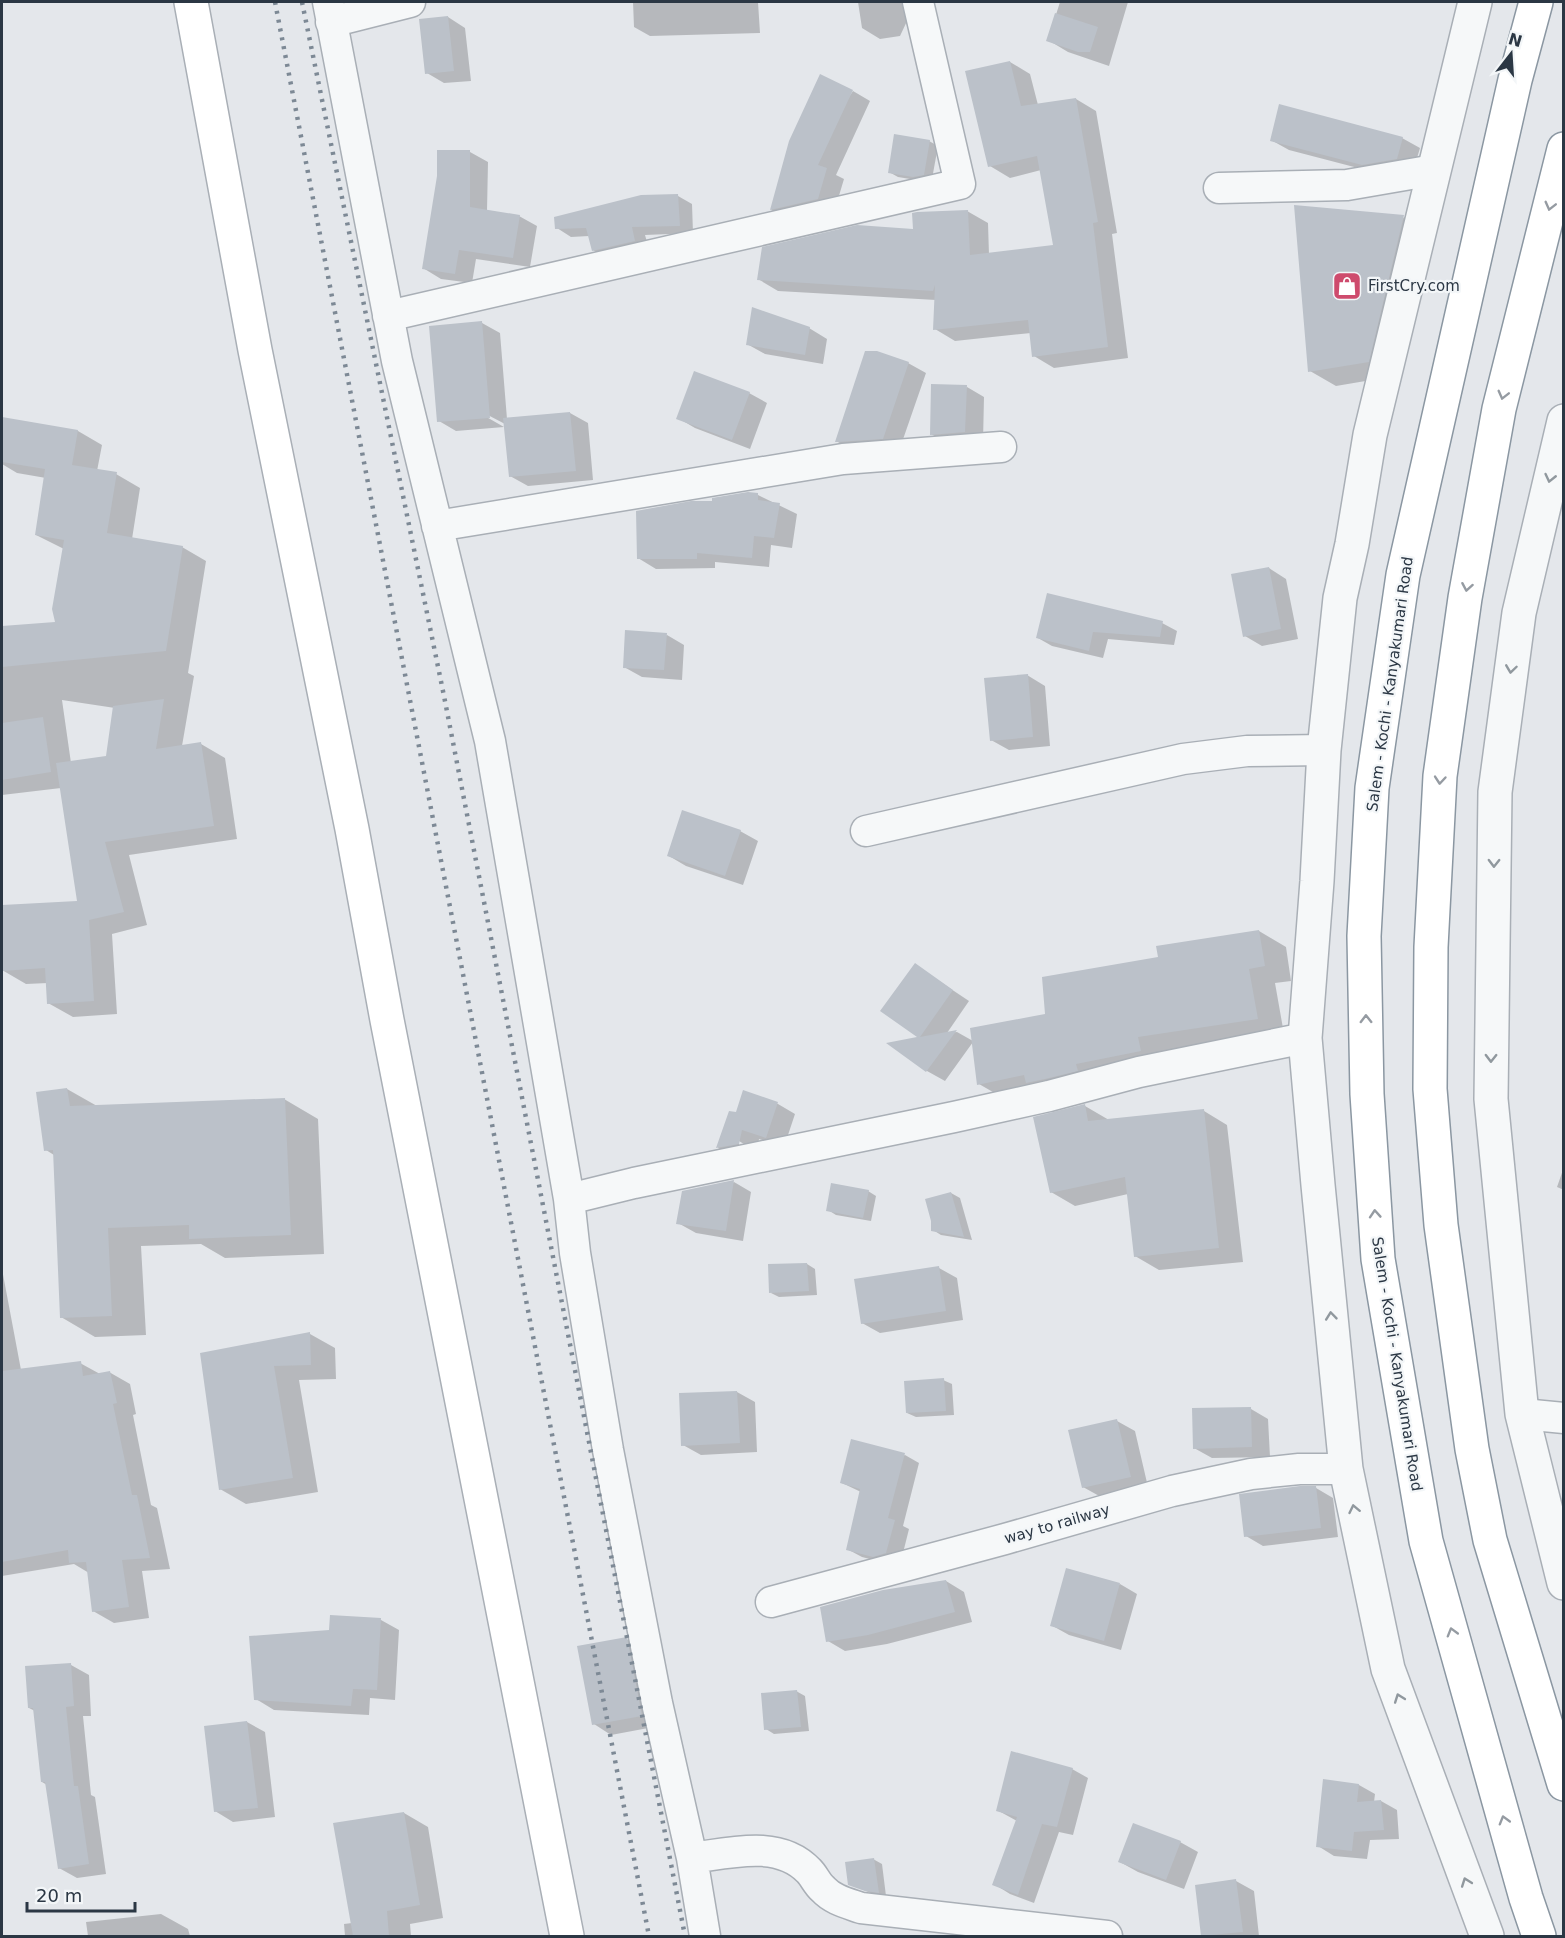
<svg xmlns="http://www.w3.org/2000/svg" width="1565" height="1938" font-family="'DejaVu Sans',sans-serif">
<rect width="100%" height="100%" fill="#e4e7eb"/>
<path fill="#0003" fill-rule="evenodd" d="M633 2H758L760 33 650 36 634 27Z
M858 2H916L900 36 880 39 862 28Z
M1060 2H1128L1109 66 1068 52 1048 40Z
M448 17 465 28 471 81 444 83 427 73Z
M1010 62 1030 74 1038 105 1076 99 1096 111 1117 233 1112 234 1128 358 1054 368 1034 356 1031 333 955 341 935 329 936 300 778 291 758 279 914 230 967 211 988 223 989 255 1055 247 1041 170 1010 178 990 166Z
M853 91 870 101 836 175 844 179 835 209 789 219 771 210Z
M1402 138 1420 148 1414 168 1381 174 1289 150 1271 140Z
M929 141 938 146 932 179 922 181 898 177 889 172Z
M438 151 470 152 488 162 487 211 519 216 537 226 530 267 476 259 472 283 441 279 423 268 438 176Z
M678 196 692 204 693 233 645 235 649 249 607 259 593 250 589 236 571 237 557 228Z
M1404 217 1430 232 1395 376 1336 386 1310 371Z
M482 323 500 333 507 419 570 413 588 423 593 480 528 486 510 476 505 424 484 413 483 415 504 427 456 431 439 421Z
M809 328 827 339 823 364 765 354 747 344Z
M908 363 926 373 900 448 854 451 836 441Z
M967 387 984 397 983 442 949 444 931 434Z
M749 393 767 403 750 449 695 428 678 418Z
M2 419 78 431 102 445 97 471 116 474 140 488 132 539 182 547 206 561 188 673 194 676 182 746 201 744 225 758 237 839 129 855 147 925 112 934 117 1014 73 1017 48 1003V983L26 984 2 970V906L79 902 61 788 2 795V627L57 623 64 549 36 535 46 478 17 473 2 464ZM62 700 115 708 107 757 71 763Z
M758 495 797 514 792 548 771 545 769 567 715 562V568L656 569 638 558Z
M1269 568 1286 579 1298 639 1262 646 1245 636Z
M1162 623 1177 631 1174 645 1108 639 1103 658 1052 646 1038 638Z
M667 635 684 645 682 680 642 677 624 667Z
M1027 675 1045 686 1050 746 1009 750 991 740Z
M740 831 758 841 743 885 686 866 669 856Z
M1259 931 1286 947 1291 981 1275 983 1284 1034 1005 1099 979 1084 973 1042 945 1081 927 1071 890 1043 920 1038 882 1010 915 965 969 1001 947 1033 957 1032 973 1041 1046 1016 1159 958Z
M67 1089 97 1106 284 1099 318 1119 324 1254 225 1258 201 1244 141 1246 146 1335 95 1337 61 1317 54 1155 46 1150Z
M744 1092 778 1104 795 1114 784 1147 759 1139 757 1152 739 1141V1145L754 1154 735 1158 718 1148 730 1113 737 1114Z
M1085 1106 1109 1120 1204 1111 1227 1125 1243 1262 1159 1270 1135 1256 1128 1194 1075 1206 1051 1192Z
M1564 1167V1190L1557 1187Z
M734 1182 751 1192 743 1241 696 1233 678 1223Z
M868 1191 876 1196 871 1221 836 1215 828 1210Z
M951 1193 960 1198 972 1240 941 1235 933 1230Z
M807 1264 815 1269 817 1295 779 1297 771 1293Z
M939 1268 957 1278 963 1320 880 1333 862 1323Z
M2 1269 21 1370 80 1363 100 1374 109 1372 130 1384 136 1414 133 1415 151 1505 157 1508 170 1569 142 1571 149 1618 114 1623 93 1611 89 1573 74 1564 2 1576Z
M310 1334 335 1348 336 1379 299 1380 318 1492 246 1504 220 1489 202 1355Z
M943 1380 952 1384 954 1415 916 1417 907 1413Z
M737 1392 755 1402 757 1452 701 1455 683 1445Z
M1251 1409 1268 1419 1270 1457 1212 1458 1194 1448Z
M1117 1421 1135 1431 1148 1487 1101 1497 1083 1487Z
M905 1455 919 1463 903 1526 909 1529 901 1561 889 1564 862 1557 847 1549 861 1492 842 1483Z
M1316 1488 1333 1498 1338 1537 1263 1546 1246 1536Z
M946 1581 964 1592 972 1622 887 1644 845 1651 828 1641Z
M1120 1584 1137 1594 1121 1650 1069 1635 1051 1625Z
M332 1617 381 1620 399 1630 395 1700 370 1698 369 1715 274 1710 256 1699 331 1631Z
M626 1639 644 1649 659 1726 611 1735 594 1724Z
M71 1665 89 1675 91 1716H83L91 1795 95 1797 106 1874 77 1878 59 1868 47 1785 42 1782 35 1711 29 1708Z
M796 1691 805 1696 809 1731 774 1734 766 1729Z
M247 1722 265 1732 275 1817 233 1822 215 1811Z
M1072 1769 1088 1778 1073 1835 1059 1832 1034 1903 1010 1894 994 1884 1017 1821 997 1810Z
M1325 1781 1359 1785 1375 1794 1374 1802 1381 1801 1397 1810 1399 1839 1370 1840 1367 1859 1334 1856 1318 1846Z
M404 1813 428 1827 443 1918 410 1924 411 1936H345L344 1924 352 1923Z
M1180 1842 1198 1852 1184 1889 1138 1872 1120 1862Z
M873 1859 882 1864 886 1896 875 1895 850 1884Z
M1236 1881 1254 1891 1259 1936H1202L1196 1886Z
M161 1914 188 1929 190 1936H88L86 1922Z"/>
<path fill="#bbc1c9" d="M1055 13 1098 27 1090 52H1078L1046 41Z
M448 16 454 71 425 74 419 19Z
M1010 61 1021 106 1076 98 1098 222 1093 223 1108 347 1032 357 1028 320 933 330 935 285 933 291 757 280 762 247 857 225 913 229 912 213 917 212 968 210 970 255 1053 245 1037 156 988 167 965 71Z
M820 74 853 90 818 165 827 168 818 199 770 210 789 141Z
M1279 104 1403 137 1397 159 1362 165 1270 141Z
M894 134 930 140 924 175 913 177 888 173Z
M437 150H470V207L520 215 513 258 459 250 455 274 422 269 437 176Z
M678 194 680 226 632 227 635 241 592 251 586 228 555 229 554 217 641 195Z
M1294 205 1404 215 1369 362 1308 372Z
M752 307 810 327 805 355 746 345Z
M482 321 490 418 437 422 429 326Z
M865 351H877L909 362 883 439 837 442H835Z
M694 371 750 392 732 440 676 419Z
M931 384 967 385 965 432 930 435Z
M570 412 576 471 509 477 503 418Z
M2 417 78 430 72 465 117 472 107 533 183 546 166 651 2 667V626L55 622 52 609 64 540 35 535 45 469 2 462Z
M748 492 758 493V500L780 503 774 538 754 536 752 558 697 553V559H637L636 511 691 501H712V498Z
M1269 567 1281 629 1243 637 1231 574Z
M1047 593 1163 621 1160 637 1093 632 1089 651 1036 638Z
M625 630 667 633 664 670 623 668Z
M1028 674 1033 737 990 741 984 678Z
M164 699 156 749 201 742 214 826 105 842 124 912 89 920 94 1001 47 1004 45 968 2 971V905L77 901 56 763 106 756 113 706Z
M43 717 51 772 2 780V723Z
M682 810 741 830 725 876 667 856Z
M1259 930 1265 966 1249 969 1258 1019 1138 1037 1141 1051 1076 1064 1078 1071 1045 1079 1026 1083 1024 1075 977 1085 970 1028 1045 1014 1042 977 1158 957 1156 946Z
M915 963 953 990 920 1037 957 1030 926 1072 886 1043 917 1037 880 1011Z
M67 1088 70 1106 285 1098 291 1235 189 1239V1225L108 1228 112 1316 60 1318 53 1150 44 1151 36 1092Z
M743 1090 778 1102 766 1138 742 1130 739 1144 716 1148 729 1111 736 1112Z
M1085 1104 1088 1121 1204 1109 1219 1248 1134 1257 1125 1177 1050 1193 1033 1117Z
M734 1180 726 1231 676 1224 682 1191Z
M831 1183 869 1190 863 1218 826 1211Z
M951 1192 964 1237 931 1231V1221L925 1199Z
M807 1263 809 1291 769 1293 768 1264Z
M939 1266 946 1311 861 1324 854 1279Z
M310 1332 311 1365 274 1366 293 1478 219 1490 200 1353Z
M81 1361 83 1376 110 1371 117 1403 113 1404 132 1495H137L150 1558 122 1560 129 1607 92 1612 86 1562 69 1563 68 1550 2 1562V1371Z
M944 1378 946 1411 906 1413 904 1381Z
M737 1391 740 1443 681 1446 679 1393Z
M1251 1407 1252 1447 1193 1449 1192 1408Z
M1117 1419 1131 1477 1082 1488 1068 1430Z
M851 1439 905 1453 888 1518 895 1520 886 1553 873 1557 846 1550 860 1489 840 1483Z
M1300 1486H1316L1321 1528 1244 1537 1239 1494Z
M1066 1568 1120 1583 1104 1641 1050 1626Z
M946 1580 955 1612 868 1635 826 1642 820 1607 883 1590Z
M330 1615 381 1618 377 1690 353 1689 351 1706 254 1700 249 1636 329 1630Z
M627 1637 642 1716 592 1725 577 1646Z
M71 1663 74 1706 66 1707 74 1786H78L89 1864 58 1869 45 1782H41L33 1708H28L25 1666Z
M797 1690 801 1727 764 1730 761 1693Z
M247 1721 258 1808 214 1812 204 1726Z
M1011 1751 1073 1768 1057 1827 1042 1824 1018 1895 992 1885 1017 1817 996 1811Z
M1323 1779 1359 1784 1357 1802 1381 1800 1384 1830 1354 1832 1352 1851 1316 1847Z
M404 1812 420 1905 387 1911 389 1936H353L333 1823Z
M1133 1823 1181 1841 1166 1880 1118 1862Z
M874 1858 879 1893 865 1891 848 1885 845 1862Z
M1236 1879 1243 1932 1201 1936 1195 1885Z"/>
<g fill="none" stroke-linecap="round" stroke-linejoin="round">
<g stroke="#a9afb6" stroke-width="33">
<path id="minor" d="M328 2 397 361 490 741 569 1199 575 1253 608 1450 657 1703 692 1858 705 1936
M331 22 410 2
M1219 188 1347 185 1434 170
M388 316 960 184 918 2
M437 526 843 459 1001 447
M866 831 1183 759 1247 751 1324 750
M569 1199 634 1183 954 1117 1049 1096 1139 1072 1305 1038
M1522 1414 1564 1418
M771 1602 1005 1539 1172 1491 1251 1474 1299 1469H1346
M692 1858C730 1853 779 1839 809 1871 814 1876 817 1884 823 1889 833 1900 847 1903 861 1908L1107 1936"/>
</g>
<g stroke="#a9afb6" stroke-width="36">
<path id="tertiary" d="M1475 2 1370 435 1352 544 1340 598 1324 750 1317 881 1305 1038 1318 1185 1346 1469 1388 1669 1487 1936
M1564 421 1519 613 1495 792 1491 1099 1522 1414 1564 1583"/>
</g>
<g stroke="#a9afb6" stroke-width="36">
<path id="secondary" d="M191 2 255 350 352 829 387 1020 567 1936"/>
</g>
<g stroke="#8b97a2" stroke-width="36">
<path id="trunk" d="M1536 2 1515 80 1403 575 1372 788 1364 936 1367 1094 1378 1259 1426 1541 1526 1898 1539 1936
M1564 149 1499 409 1465 598 1440 776 1431 947 1430 1089 1441 1225 1472 1449 1490 1540 1564 1784"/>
</g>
<use href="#minor" stroke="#f6f8f9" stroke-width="30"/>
<use href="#tertiary" stroke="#f6f8f9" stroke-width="33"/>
<use href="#secondary" stroke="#fff" stroke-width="33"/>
<use href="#trunk" stroke="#fff" stroke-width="33"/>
<path stroke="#7d8995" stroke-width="4.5" stroke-dasharray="3 6" stroke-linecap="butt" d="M275 2 649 1936
M302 2 444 696 685 1936"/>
</g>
<defs><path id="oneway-chevron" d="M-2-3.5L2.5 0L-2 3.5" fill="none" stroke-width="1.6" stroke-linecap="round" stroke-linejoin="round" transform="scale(1.5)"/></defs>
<g stroke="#959ba2">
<use href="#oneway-chevron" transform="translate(1550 206) rotate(104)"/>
<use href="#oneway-chevron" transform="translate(1503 395) rotate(104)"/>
<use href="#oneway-chevron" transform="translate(1467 587) rotate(100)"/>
<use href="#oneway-chevron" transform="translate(1440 780) rotate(95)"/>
<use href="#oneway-chevron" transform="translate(1366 1019) rotate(-91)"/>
<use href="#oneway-chevron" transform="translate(1375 1214) rotate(-94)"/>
<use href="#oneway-chevron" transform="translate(1452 1632) rotate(-106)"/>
<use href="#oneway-chevron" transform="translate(1504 1820) rotate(-106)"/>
</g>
<g stroke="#90989e">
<use href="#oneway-chevron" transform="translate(1550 478) rotate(103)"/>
<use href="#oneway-chevron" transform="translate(1511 669) rotate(98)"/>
<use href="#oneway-chevron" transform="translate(1494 863) rotate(91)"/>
<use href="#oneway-chevron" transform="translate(1491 1058) rotate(91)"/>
<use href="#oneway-chevron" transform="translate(1331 1316) rotate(-96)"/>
<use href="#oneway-chevron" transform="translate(1354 1509) rotate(-102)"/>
<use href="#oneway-chevron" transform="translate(1399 1698) rotate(-110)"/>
<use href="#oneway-chevron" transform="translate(1466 1882) rotate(-110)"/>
</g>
<defs>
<g id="shop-square" transform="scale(1.5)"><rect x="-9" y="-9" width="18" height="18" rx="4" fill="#ce4b6d" stroke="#f3f6f8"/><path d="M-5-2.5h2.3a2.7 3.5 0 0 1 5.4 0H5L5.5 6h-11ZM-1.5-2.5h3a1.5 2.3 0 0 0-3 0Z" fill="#fff"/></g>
</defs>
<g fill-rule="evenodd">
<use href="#shop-square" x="1347" y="286"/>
</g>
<g text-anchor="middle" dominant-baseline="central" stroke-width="4.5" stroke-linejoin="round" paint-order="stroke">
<g font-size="15" fill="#2b3744" stroke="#f3f6f8" text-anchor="start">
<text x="1368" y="286">FirstCry.com</text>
</g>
<g font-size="15" fill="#2b3744" stroke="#f3f6f8">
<text transform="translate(1390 684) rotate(-82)">Salem - Kochi - Kanyakumari Road</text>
<text transform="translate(1397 1364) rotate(81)">Salem - Kochi - Kanyakumari Road</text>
<text transform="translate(1057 1524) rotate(-16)">way to railway</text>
</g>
</g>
<rect width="1565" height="1938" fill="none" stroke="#2b3744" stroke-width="6"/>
<g transform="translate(1511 54) rotate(17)" stroke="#f3f6f8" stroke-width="4.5" paint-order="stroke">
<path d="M0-4.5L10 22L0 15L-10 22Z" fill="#2b3744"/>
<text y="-9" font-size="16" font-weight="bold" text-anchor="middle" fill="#2b3744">N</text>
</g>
<path d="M27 1902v9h108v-9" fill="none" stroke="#2b3744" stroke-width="3"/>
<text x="36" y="1902" font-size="18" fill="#2b3744" stroke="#f3f6f8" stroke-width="4.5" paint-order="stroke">20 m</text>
</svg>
